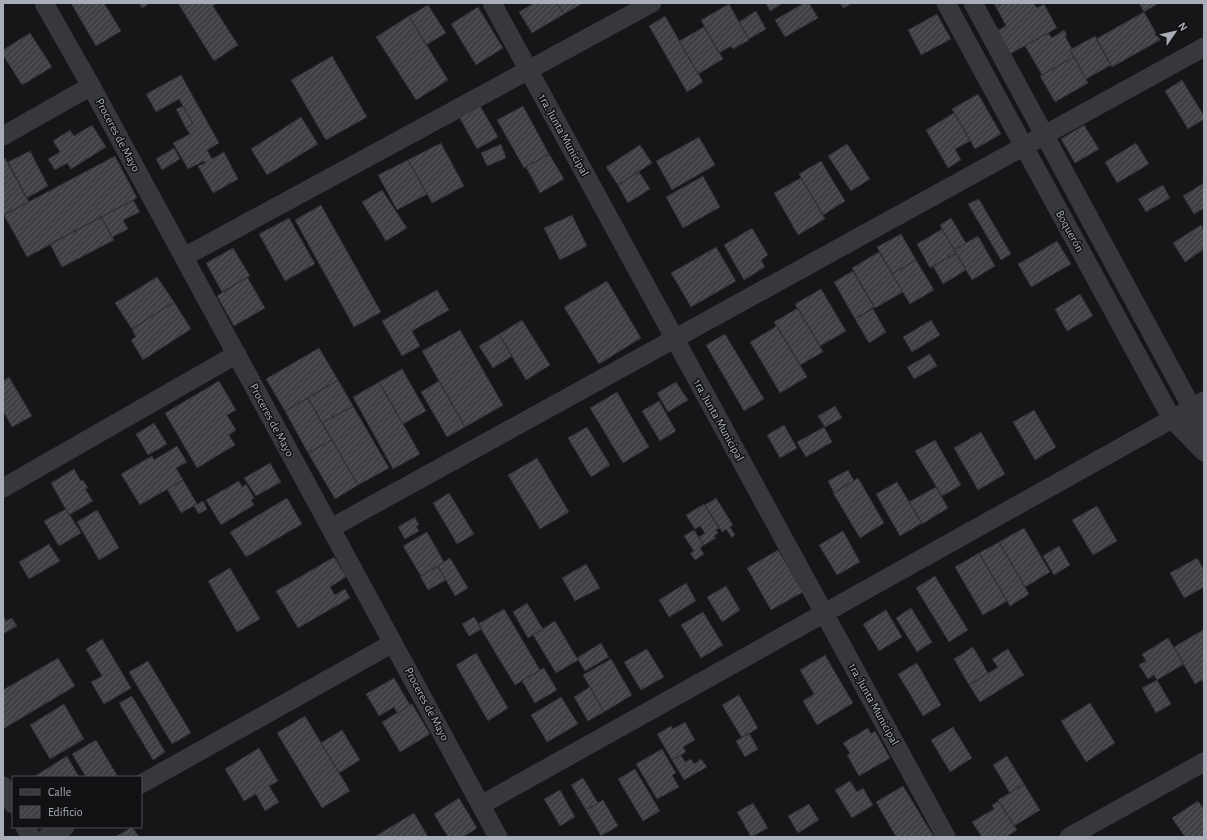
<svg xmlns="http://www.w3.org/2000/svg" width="1207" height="840" font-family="'Alegreya Sans',sans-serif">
<defs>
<pattern id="building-hatch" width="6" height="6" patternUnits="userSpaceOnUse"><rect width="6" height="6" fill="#404145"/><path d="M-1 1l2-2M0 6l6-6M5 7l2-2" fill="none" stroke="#595a5e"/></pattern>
</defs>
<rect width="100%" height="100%" fill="#161618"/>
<path fill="url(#building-hatch)" stroke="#303034" d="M71 3H104L121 31 96 46Z
M139 3H150L142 8Z
M178 3H217L213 6 238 45 214 61Z
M534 3H557L564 14 532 33 519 12Z
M557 3H583L564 14Z
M766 3H783L770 11Z
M804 3H809L818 18 785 37 775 20Z
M840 3H853L843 8Z
M993 3H1003L996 7Z
M1003 3H1033L1037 8 1044 4 1057 28 1010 54 997 31 1006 26 996 7Z
M1139 3H1159L1144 12Z
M729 4 749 40 733 49 731 46 719 53 701 20Z
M428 5 446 33 426 45 409 16Z
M478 7 503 48 476 65 451 24Z
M756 11 766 29 749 39 739 22Z
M1144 12 1160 40 1112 67 1096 39Z
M937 14 951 39 921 55 908 30Z
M409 16 448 80 416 100 376 37Z
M665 16 703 82 687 92 649 26Z
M704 27 723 59 698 74 679 41Z
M1064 30 1067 35 1065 36 1072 49 1070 50 1074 57 1042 75 1025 46 1048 33 1052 38Z
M30 33 52 67 22 85 3 55V50Z
M1095 36 1111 65 1086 79 1070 50Z
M332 56 367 117 326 140 291 80Z
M1074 57 1088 83 1055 102 1040 76Z
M181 75 219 143 207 150 212 159 224 152 238 179 213 193 198 166 205 163 204 161 188 169 173 143 190 134 186 128 193 124 179 99 156 112 146 94Z
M1182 80 1204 116V119L1188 129 1165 91Z
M978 94 1001 134 975 149 952 109Z
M479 104 498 137 477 149 458 115Z
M183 106 193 124 186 128 176 109Z
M523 106 549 154 524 168 497 120Z
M954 113 970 141 955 149 961 160 948 168 926 130Z
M301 117 318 144 267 175 251 149Z
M92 125 106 147 71 169 67 163 55 170 48 159 60 152 53 141 70 130 74 136Z
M1084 125 1099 149 1075 163 1061 139Z
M699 137 715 165 672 190 656 161Z
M441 143 464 186 432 203 408 160Z
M1136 143 1149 164 1117 183 1105 162Z
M501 144 506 158 487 166 481 153Z
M847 144 870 179 851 191 828 156Z
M640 145 652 163 618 185 606 167Z
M174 148 180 159 162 170 156 159Z
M30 151 48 186 27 198 8 162Z
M549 154 564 179 540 193 526 167Z
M115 156 137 198 27 257 4 215Z
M5 158 29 202 3 215V160Z
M408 160 427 194 397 210 378 175Z
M821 161 845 201 823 215 799 174Z
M639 172 650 189 628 203 618 185Z
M703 176 720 207 683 228 666 197Z
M801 178 825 219 798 235 774 193Z
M1204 183V208L1194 214 1183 196Z
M1163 185 1170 198 1146 212 1138 199Z
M382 190 407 228 386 241 362 202Z
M979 199 1011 254 1001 260 968 204Z
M133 200 140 212 123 220 128 229 112 237 101 217Z
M321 205 381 312 354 327 295 220Z
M572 215 587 246 560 260 544 228Z
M101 217 114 240 62 267 50 244Z
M289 218 315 264 285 281 259 234Z
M951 218 966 243 954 250 940 225Z
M1201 225 1204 231V249L1185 262 1173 243Z
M752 228 768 255 761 260 765 267 744 280 724 245Z
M942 229 956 253 930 268 917 244Z
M901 234 916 260 892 274 877 247Z
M978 236 995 266 972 280 954 250Z
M1057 241 1071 264 1031 287 1018 264Z
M716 247 736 281 691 307 671 273Z
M233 248 250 276 222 292 206 263Z
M879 252 903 292 875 308 852 268Z
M956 253 966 270 943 284 933 266Z
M916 260 934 290 910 304 892 274Z
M853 271 874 307 855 319 834 282Z
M157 277 174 302 132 329 115 303Z
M247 277 265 308 234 326 217 296Z
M607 281 641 338 599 364 564 307Z
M821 289 846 331 820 346 795 304Z
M437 290 449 310 412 331 420 346 402 356 382 321Z
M1080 294 1093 316 1067 331 1055 309Z
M174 302 191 329 143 360 131 340 136 337 132 329Z
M798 308 823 352 800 365 774 322Z
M873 309 886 332 869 343 855 319Z
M522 320 550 365 526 380 499 334Z
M931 320 940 335 912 352 903 337Z
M777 326 807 377 780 393 750 342Z
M460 330 503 405 465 427 422 351Z
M499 334 512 356 493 368 479 346Z
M725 334 764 399 744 411 706 345Z
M319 348 338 380 285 411 266 379Z
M930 354 937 366 914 379 907 367Z
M402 369 426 411 403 424 379 382Z
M9 377 32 416 12 427 3 411V381Z
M338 380 353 406 322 423 308 398Z
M219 381 236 410 227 415 236 430 229 435 235 445 197 468 165 413Z
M439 381 465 427 447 437 421 392Z
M379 382 420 454 393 469 353 397Z
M676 382 688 400 668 412 657 393Z
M617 392 649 447 623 463 590 408Z
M308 398 332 440 308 453 285 411Z
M659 401 676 431 660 441 642 411Z
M353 406 389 468 358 485 322 423Z
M835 406 842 418 825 427 818 416Z
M1034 410 1056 447 1035 460 1013 422Z
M154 423 167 444 148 455 136 434Z
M784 425 797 448 780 458 767 435Z
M587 427 610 465 591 477 568 438Z
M824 427 832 442 806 457 797 442Z
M981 432 1005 474 978 490 954 448Z
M332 440 358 485 335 499 308 453Z
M935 440 961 485 942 496 915 451Z
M177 446 187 462 176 468 183 480 140 505 121 474 152 456 154 460Z
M537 458 569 512 540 529 508 475Z
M270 463 281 482 256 496 244 478Z
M74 469 81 481 83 480 88 488 85 489 93 501 69 515 51 483Z
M848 470 854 481 834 493 828 481Z
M858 478 884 523 860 538 833 493Z
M183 480 197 504 181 513 167 489Z
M239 481 242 487 246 484 254 498 251 500 254 505 221 525 206 500Z
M897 482 922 523 900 536 876 494Z
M936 487 948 508 922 524 909 502Z
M449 493 474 534 457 544 433 503Z
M287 498 302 524 246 557 230 532Z
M716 498 733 525 730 527 735 535 732 538 726 529 722 532 705 505Z
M203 501 207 509 199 514 194 506Z
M704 504 719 528 716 530 718 533 714 536 716 538 704 545 699 537 705 533 700 526 695 529 686 515Z
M1097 506 1117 541 1093 555 1072 520Z
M66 509 81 533 59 546 44 521Z
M97 510 119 548 99 560 77 522Z
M415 517 419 525 416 526 419 531 405 539 398 527Z
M1024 528 1050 572 1025 587 999 542Z
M694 530 704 545 700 548 704 554 695 560 690 553 694 551 684 536Z
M843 531 860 562 837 575 819 545Z
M427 532 444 562 421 576 403 546Z
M999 542 1029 594 1010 606 979 553Z
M49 544 60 561 29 579 19 562Z
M1059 546 1070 565 1054 575 1043 556Z
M778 550 803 592 771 610 747 568Z
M979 553 1007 601 983 615 955 567Z
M334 557 346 577 330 587 335 595 345 589 350 598 298 628 276 591Z
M450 558 468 588 455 596 438 566Z
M1197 558 1204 570V587L1184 598 1170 573Z
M586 564 600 588 575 601 562 578Z
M438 566 446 580 428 590 420 576Z
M230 568 260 619 237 632 208 581Z
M935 576 968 630 949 642 916 588Z
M686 583 696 601 669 617 659 600Z
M726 586 740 610 722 622 707 597Z
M527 603 543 629 528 638 513 612Z
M911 608 932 642 917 652 896 618Z
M504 609 540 670 515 685 478 624Z
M886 610 902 637 879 651 863 624Z
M703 612 723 645 701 658 681 625Z
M3 615 6 621 12 618 17 626 3 634Z
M474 617 482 629 469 636 462 624Z
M555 621 578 660 556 673 533 635Z
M1203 630 1204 684 1202 680 1195 684 1174 647Z
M1168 638 1184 664 1157 680 1154 675 1148 679 1139 665 1146 661 1142 654Z
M102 639 131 688 104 704 91 682 102 676 86 649Z
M601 643 609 657 585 671 577 658Z
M973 647 988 673 969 685 954 659Z
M647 649 664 677 641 690 624 662Z
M1008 649 1024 675 980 702 969 685 998 667 992 659Z
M476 653 508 708 488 721 456 665Z
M825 655 853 703 817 725 803 701 814 694 800 670Z
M58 658 75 686 3 729V690Z
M611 659 632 695 604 712 583 675Z
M148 661 191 733 172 744 129 672Z
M917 663 941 705 923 716 898 674Z
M544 668 557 690 535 703 522 681Z
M394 678 410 705 397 713 394 707 379 716 366 694Z
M1157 680 1171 704 1156 713 1142 688Z
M590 687 604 712 588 721 574 697Z
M739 695 758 728 742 738 722 705Z
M132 696 165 752 153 760 119 703Z
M561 697 578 724 547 742 531 715Z
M1090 703 1115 743 1086 762 1061 721Z
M64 704 84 739 50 759 30 725Z
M412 704 430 734 400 752 382 722Z
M305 716 350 791 322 808 277 733Z
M685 722 695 740 683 747 686 752 672 760 657 734 671 726 673 729Z
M953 727 972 758 950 772 931 740Z
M868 728 871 734 875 731 890 758 859 776 847 755 850 753 843 743Z
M342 730 360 760 339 773 321 743Z
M749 733 758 749 745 757 736 741Z
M96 740 118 777H86L72 754Z
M259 748 278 781 269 786 279 802 265 811 256 794 244 801 225 769Z
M662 749 676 773 672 775 679 787 657 799 636 764Z
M681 755 685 762 691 759 694 764 701 759 707 767 684 780 672 760Z
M67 756 79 777H35V776Z
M1007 756 1024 784 1010 793 993 765Z
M635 769 660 811 643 821 618 779Z
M583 778 598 803 586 810 571 785Z
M850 781 857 792 863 788 873 805 852 818 835 790Z
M1024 784 1040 810 1014 826 998 800Z
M903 786 934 837H896L876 802Z
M560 790 575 817 560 826 544 799Z
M459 798 477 828 463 837H448L434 814Z
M603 800 618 826 601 836 586 810Z
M999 801 1017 830 1006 837H982L972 822 994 809 992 805Z
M1198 801 1204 809V837H1185L1172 818Z
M753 803 768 828 751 837 737 812Z
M809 804 819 820 798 833 788 816Z
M414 813 428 837H374Z
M132 827 139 837H115Z"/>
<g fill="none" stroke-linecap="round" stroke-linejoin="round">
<path stroke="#37383d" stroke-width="19" d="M44 3 91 86 498 837
M492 3 946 837
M946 3 1172 419 1204 452
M973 3 1192 408 1204 443
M3 136 91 86
M184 257 652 3
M3 488 237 354
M331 528 1204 47
M141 784 393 643
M3 786 13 804
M481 805 1204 401
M25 827 31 837
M47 837 65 827
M1069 837 1204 762"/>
</g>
<g text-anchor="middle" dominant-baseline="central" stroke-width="3" stroke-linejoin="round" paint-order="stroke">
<g font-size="12" fill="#a8adb8" stroke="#111113">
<text transform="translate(118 135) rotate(62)">Proceres de Mayo</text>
<text transform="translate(564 135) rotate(61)">1ra. Junta Municipal</text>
<text transform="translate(1070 231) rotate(61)">Boquerón</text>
<text transform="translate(272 420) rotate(62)">Proceres de Mayo</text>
<text transform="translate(719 420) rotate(61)">1ra. Junta Municipal</text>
<text transform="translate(427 704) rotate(62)">Proceres de Mayo</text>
<text transform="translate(874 704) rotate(61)">1ra. Junta Municipal</text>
</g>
</g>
<rect width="1207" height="840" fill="none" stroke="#a8adb8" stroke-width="8"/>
<rect x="12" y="776" width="130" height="52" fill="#111113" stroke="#4d4f55"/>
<rect x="20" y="789" width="20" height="6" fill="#37383d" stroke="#4d4f55"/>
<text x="48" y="796" font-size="12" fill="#a8adb8">Calle</text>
<rect x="20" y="806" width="20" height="12" fill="url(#building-hatch)" stroke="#4d4f55"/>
<text x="48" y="816" font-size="12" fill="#a8adb8">Edificio</text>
<g transform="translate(1175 32) rotate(56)" stroke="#111113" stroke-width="3" paint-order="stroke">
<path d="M0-3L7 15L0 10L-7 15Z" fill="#a8adb8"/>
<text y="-6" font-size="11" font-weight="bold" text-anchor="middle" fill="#a8adb8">N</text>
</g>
</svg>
